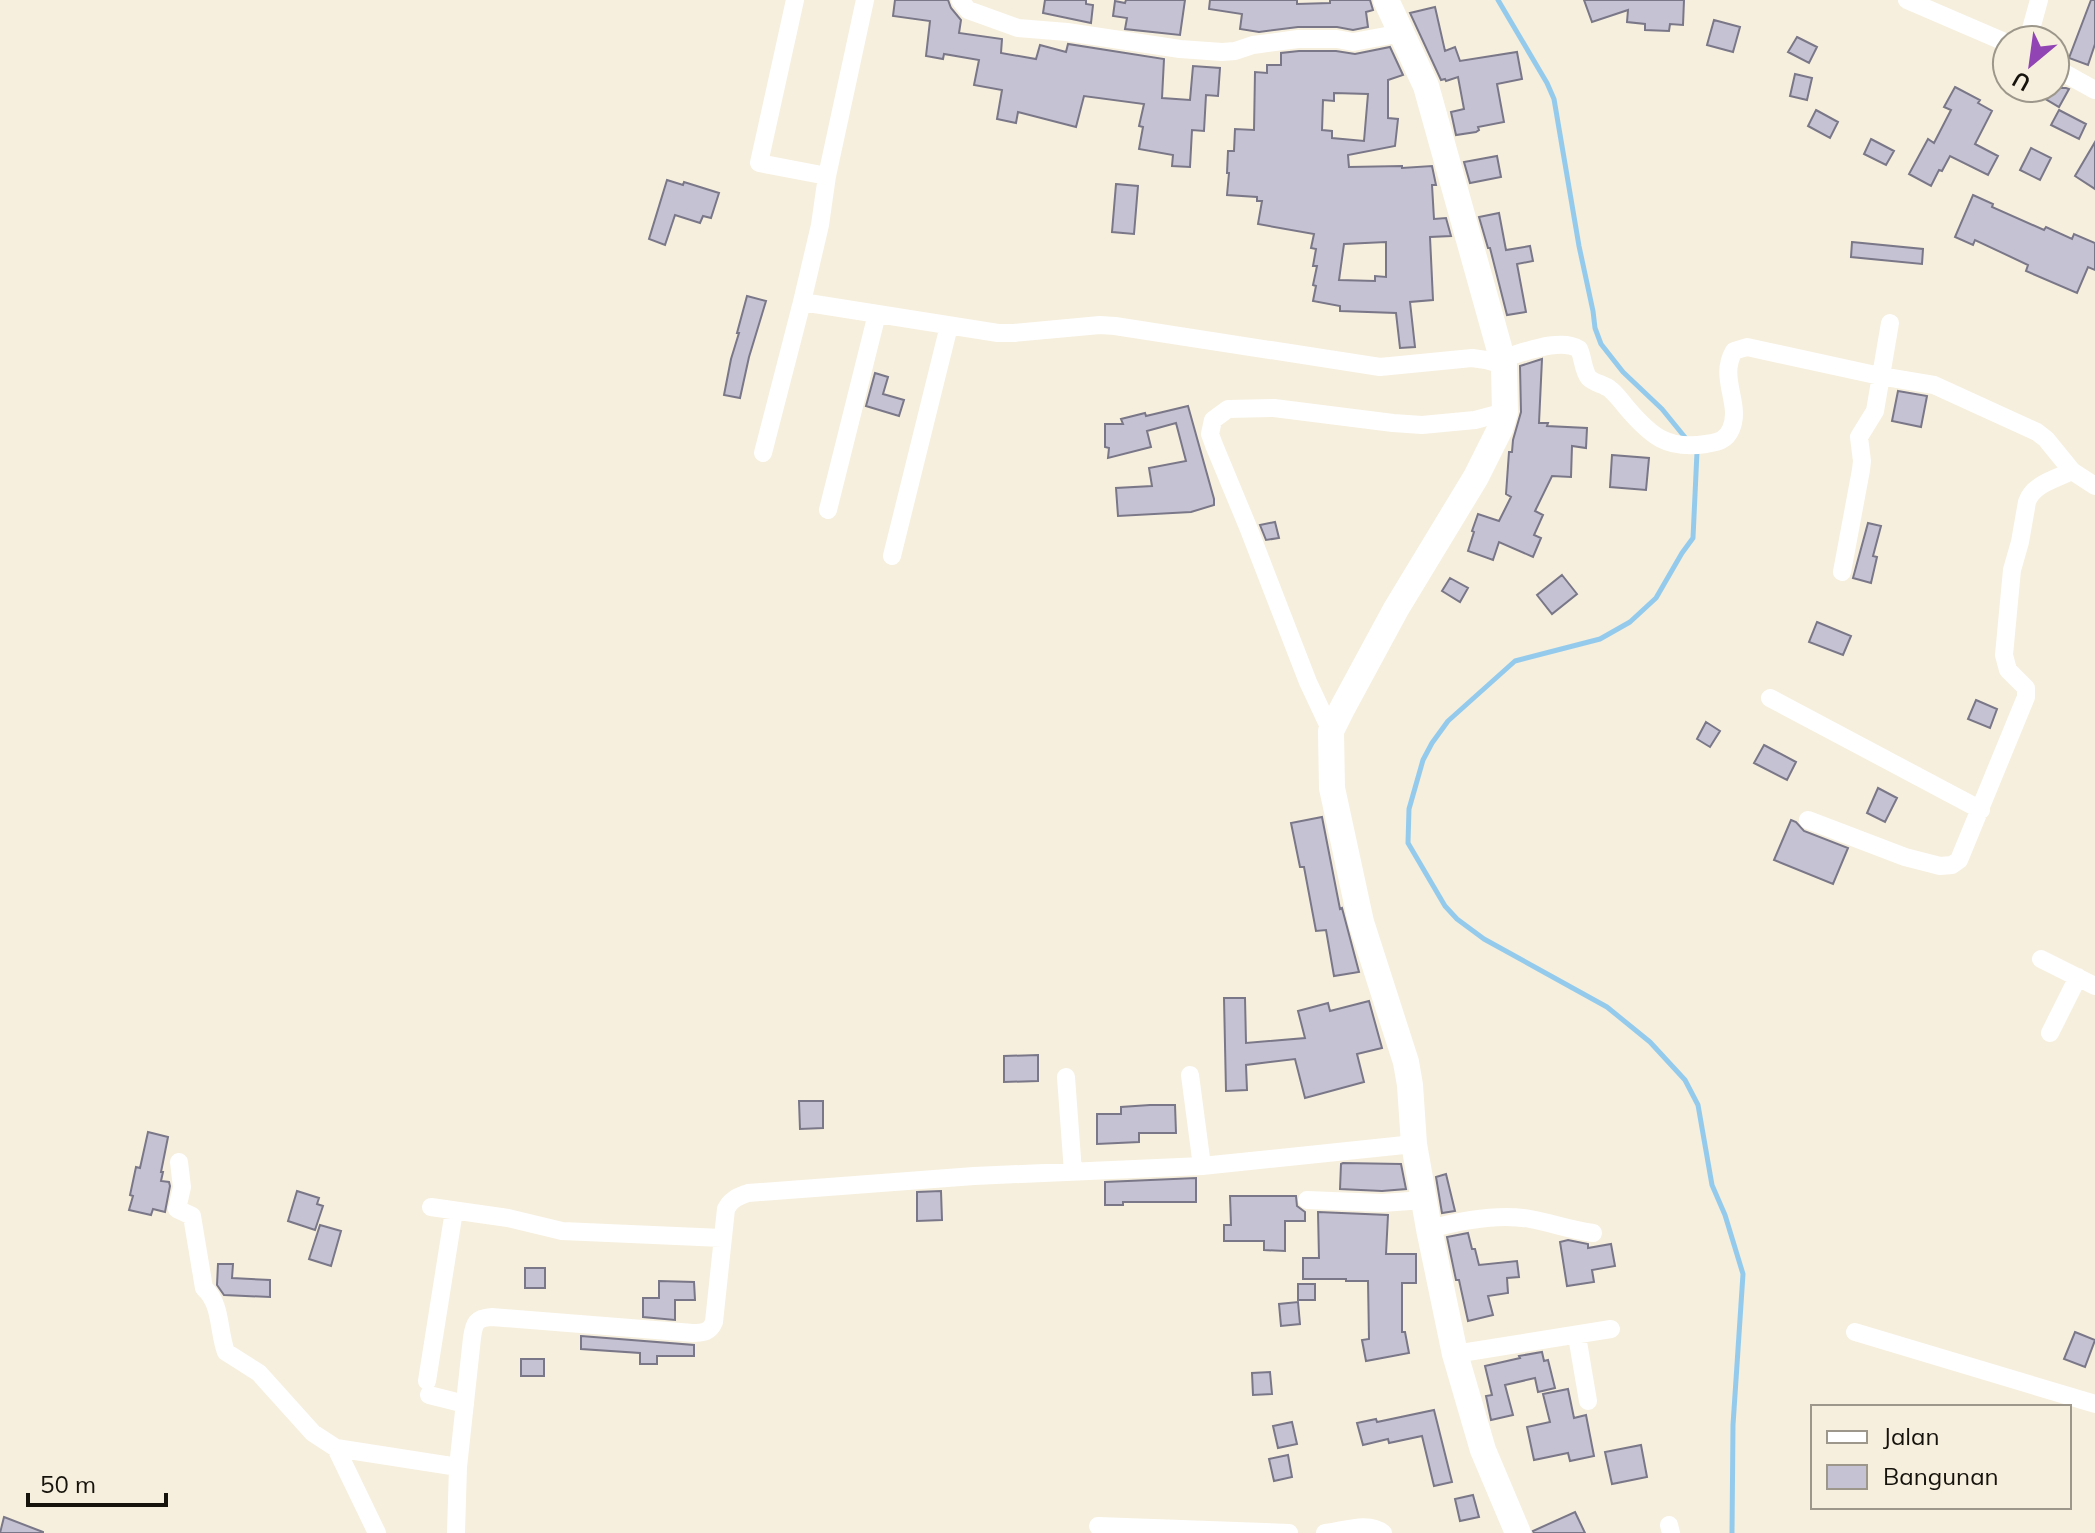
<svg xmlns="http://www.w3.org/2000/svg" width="2095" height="1533" font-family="Mulish,sans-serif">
<rect width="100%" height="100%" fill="#f6efdd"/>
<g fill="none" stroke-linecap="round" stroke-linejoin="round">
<path stroke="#94cbed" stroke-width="5" d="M1498 0 1547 83 1554 99 1579 246 1593 311 1595 328 1601 344 1623 372 1662 409 1688 441
M1694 449 1697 452 1693 538 1682 553 1656 598 1630 622 1600 639 1515 661 1448 721 1432 743 1423 760 1409 809 1408 843 1445 906 1457 919 1484 939 1607 1007 1650 1042 1685 1080 1698 1105 1712 1185 1725 1215 1743 1274 1733 1425 1732 1533"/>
</g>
<path fill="#c5c2d4" stroke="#7a7788" stroke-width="2" fill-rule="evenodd" d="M895 0H948L951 8 961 20 959 33 1002 39 1001 53 1036 59 1040 45 1066 52 1068 44 1164 59 1162 98 1190 100 1193 66 1220 68 1218 96 1206 95 1204 131 1192 130 1190 167 1172 166 1173 155 1139 149 1143 127 1139 126 1144 104 1084 96 1076 127 1018 112 1016 123 997 119 1002 90 974 85 979 60 944 54 943 59 926 56 930 21 893 16Z
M1045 0H1086V4L1093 5 1091 23 1043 13Z
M1126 0H1185L1180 35 1125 29 1127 18 1113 16 1115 1 1125 3Z
M1210 0H1297V4L1330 3V0H1370L1373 10 1366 12 1368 27 1353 30 1337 27H1298L1259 32 1240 29 1242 14 1209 9Z
M1584 0H1684L1683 25 1670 24 1669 31 1645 30V24L1627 22 1628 10 1592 22Z
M2091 0H2095V44L2088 65 2069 58Z
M1435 7 1445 51 1455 47 1460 61 1517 52 1522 79 1497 84 1504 122 1478 127 1479 130 1476 132 1456 135 1451 112 1464 109 1458 77 1446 81 1445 79 1441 80 1410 13Z
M1714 20 1740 27 1733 52 1707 45Z
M1797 37 1817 47 1809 63 1788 52Z
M1390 47 1403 75 1388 80V118L1398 119 1395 146 1348 155 1349 167 1402 166V168L1432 166 1436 185H1432L1434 219 1446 218 1451 236 1430 237 1433 300 1410 302 1415 347 1400 348 1396 313 1340 311V306L1313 301 1316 286 1313 285 1317 266H1313L1316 249 1311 248 1314 234 1258 224 1262 201H1257V197L1227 195 1229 173H1227L1228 151H1234L1235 129 1254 130 1255 72 1267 73V65H1281V53L1299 51H1336L1355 54ZM1334 93 1368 94 1364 141 1332 138V131L1322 130 1323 100 1334 101ZM1386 242V277L1375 276V281L1339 280 1344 244Z
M1795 74 1812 78 1807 100 1790 96Z
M1955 87 1980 100 1978 103 1992 111 1975 144 1998 156 1988 175 1950 156 1942 171 1939 170 1931 186 1909 174 1928 139 1934 143 1951 110 1944 107Z
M2027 88H2066L2069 89 2059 107Z
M1816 110 1838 122 1830 138 1808 126Z
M2059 110 2086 124 2079 139 2051 125Z
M1871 139 1894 151 1886 165 1864 154Z
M2095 142V189L2075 176Z
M2031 148 2051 158 2040 180 2020 170Z
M1497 156 1501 177 1470 183 1464 162Z
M667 180 683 185 684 182 719 193 711 218 703 216 700 223 675 215 665 245 649 239Z
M1116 184 1138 186 1134 234 1112 232Z
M1973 195 1993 204 1992 207 2044 230 2046 227 2072 239 2074 234 2095 243V270L2088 267 2077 293 2026 271 2028 265 1975 240 1973 245 1955 237Z
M1499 213 1506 250 1530 246 1533 261 1517 264 1526 312 1507 315 1490 248H1488L1479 217Z
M1852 242 1923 249 1922 264 1851 257Z
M747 296 766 301 749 357 740 398 724 395 731 359 739 333H737Z
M1542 359 1539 423H1548L1547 426 1587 428 1586 448 1572 446 1571 477 1552 476 1535 511 1543 515 1534 535 1541 538 1533 557 1499 542 1493 560 1468 551 1474 532 1472 531 1478 514 1499 521 1511 497 1506 494 1509 452H1512L1513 440 1521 412 1520 366Z
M875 373 888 377 883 394 904 400 899 416 866 406Z
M1898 391 1927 396 1921 427 1892 421Z
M1188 406 1214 499V505L1191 512 1118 516 1116 488 1152 486 1149 468 1186 461 1176 423 1147 431 1151 447 1108 458 1109 448 1105 447V424H1123L1121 419 1145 413 1146 416Z
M1612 455 1649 458 1646 490 1610 487Z
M1275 522 1279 538 1266 540 1260 525Z
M1868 523 1881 526 1873 556 1877 557 1871 583 1853 578Z
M1562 575 1577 594 1552 614 1537 595Z
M1450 578 1468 588 1460 602 1442 591Z
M1817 622 1851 636 1843 655 1809 642Z
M1976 700 1997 709 1990 728 1968 719Z
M1706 722 1720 731 1710 747 1697 739Z
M1764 745 1796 762 1787 780 1754 763Z
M1878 788 1897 798 1885 822 1867 813Z
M1322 817 1340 909 1342 908 1359 972 1334 976 1326 930 1316 931 1304 867H1300L1291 823Z
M1791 820 1796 822 1804 831 1848 848 1833 884 1774 860Z
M1224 998H1245L1246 1043 1305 1038 1298 1011 1328 1003 1330 1011 1369 1001 1382 1048 1357 1054 1364 1082 1305 1098 1295 1059 1246 1065 1247 1090 1226 1091Z
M1038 1055V1081L1004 1082V1056Z
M799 1101H823V1128L800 1129Z
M1150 1105H1175L1176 1133H1139V1142L1097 1144V1114H1121V1107Z
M148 1132 168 1137 161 1172H163L161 1181 169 1182 170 1186 165 1212 153 1209 151 1215 129 1210 133 1196 130 1195 136 1167 140 1168Z
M1343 1163 1401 1164 1406 1189 1382 1191 1340 1189 1341 1164Z
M1446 1174 1455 1211 1442 1213 1436 1177Z
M1196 1178V1202H1123V1205H1105V1182Z
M297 1191 319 1198 317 1204 323 1206 315 1230 288 1221Z
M941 1191 942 1220 917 1221V1192Z
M1230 1196H1296L1297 1206 1305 1212V1221H1285V1251L1264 1250V1241H1224V1225H1231Z
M1318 1212 1388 1215 1386 1254H1416V1283H1402V1332H1405L1409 1353 1366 1361 1362 1340 1369 1339 1368 1281H1346V1279H1303V1258H1319Z
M320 1225 341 1231 331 1266 309 1259Z
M1468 1233 1472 1249H1475L1479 1265 1517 1261 1519 1277 1507 1278 1508 1293 1488 1296 1493 1315 1468 1321 1459 1280H1456L1447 1237Z
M1568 1240 1588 1244V1248L1611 1244 1615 1266 1592 1270 1594 1282 1567 1286 1560 1242Z
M218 1264H233L232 1278 270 1280V1297L224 1295 217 1285Z
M525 1268H545V1288H525Z
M659 1281 694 1282 695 1300H675V1320L643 1317V1298H659Z
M1298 1284H1315V1300H1298Z
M1298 1302 1300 1324 1281 1326 1279 1304Z
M2075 1332 2095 1340 2085 1367 2064 1359Z
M581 1336 694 1345V1356H657V1364H640V1353L581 1349Z
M1542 1352 1544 1361 1548 1360 1555 1388 1538 1392 1535 1378 1505 1385 1513 1415 1491 1420 1486 1396 1492 1395 1485 1366 1520 1358 1519 1356Z
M521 1359H544V1376H521Z
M1270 1372 1272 1394 1253 1395 1252 1373Z
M1568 1389 1574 1418 1586 1415 1594 1456 1570 1461 1568 1453 1534 1460 1527 1427 1550 1422 1543 1394Z
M1434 1410 1452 1482 1434 1486 1422 1436 1389 1443 1388 1439 1363 1445 1357 1423 1376 1419 1377 1422Z
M1292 1422 1297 1444 1278 1448 1273 1426Z
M1641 1445 1647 1477 1612 1484 1605 1452Z
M1288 1455 1292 1477 1274 1481 1269 1459Z
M1473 1495 1479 1517 1460 1521 1455 1499Z
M1575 1512 1585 1533H1534L1533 1531Z
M4 1517 43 1532V1533H0Z"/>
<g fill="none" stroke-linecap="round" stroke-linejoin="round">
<path stroke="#fff" stroke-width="18" d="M795 0 759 163 827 176
M960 0 968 10 1018 28 1067 32 1180 49 1222 52 1235 51 1253 45 1298 39H1337L1353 42 1402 33
M1907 0 2007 43
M2028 40 2039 0
M2055 68 2095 90
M802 302 998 333H1014L1100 325 1115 326 1380 367 1472 358 1486 360 1504 365
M1503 358C1523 353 1560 337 1579 349 1583 357 1583 371 1589 378 1595 384 1605 384 1611 390 1617 395 1622 402 1627 408 1651 436 1667 450 1706 444 1717 442 1726 441 1731 429 1742 404 1718 378 1734 351L1747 347 1880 376 1934 385 2037 432 2046 439 2072 471 2095 486
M763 453 802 302 820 225 827 176 865 0
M828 510 877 314
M892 556 949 326
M1842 572 1861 470 1862 461 1859 437 1875 411 1890 323
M1770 698 1981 810
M1331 731 1308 682 1248 527 1214 445 1210 434 1213 420 1228 409 1274 408 1393 423 1422 425 1475 420 1505 412
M1808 820 1905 857 1940 866 1952 865 1959 860 2026 697V688L2008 670 2004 655 2012 570 2020 542 2027 502C2033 484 2056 479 2072 471
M2041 959 2095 986
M2050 1033 2078 977
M1190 1075 1202 1166
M1066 1077 1073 1172
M179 1162 182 1187 177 1209 192 1216 204 1288C222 1304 218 1331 226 1352L259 1373 313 1433 336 1448 458 1467
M1307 1200 1382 1203 1424 1200
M431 1207 508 1218 562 1231 722 1238
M1429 1229C1459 1221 1499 1213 1530 1219 1552 1223 1571 1230 1593 1233
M1855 1332 2095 1404
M1577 1336 1588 1401
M1455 1354 1611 1329
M427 1381 454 1211
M429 1395 465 1404
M336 1448 377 1533
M1669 1525 1671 1533
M1098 1526 1289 1533
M456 1533 458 1467 472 1338C474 1323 476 1318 492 1317L693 1333C703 1333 710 1332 714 1322L726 1209C731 1199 738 1197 748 1193L974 1176 1202 1166 1414 1144
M1325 1533C1344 1531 1368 1521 1383 1533"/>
<path stroke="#fff" stroke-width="26" d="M1386 0 1426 86 1504 365 1505 412 1500 429 1476 477 1396 609 1343 707 1331 731 1332 788 1361 922 1406 1062 1410 1085 1414 1144 1429 1229 1455 1354 1483 1450 1518 1533"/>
</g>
<rect x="1811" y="1405" width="260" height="104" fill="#f6efdd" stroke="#9c978a" stroke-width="2"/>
<rect x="1827" y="1431" width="40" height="12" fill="#ffffff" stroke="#9c978a" stroke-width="2"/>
<text x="1883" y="1445" font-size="24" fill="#16130d">Jalan</text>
<rect x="1827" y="1465" width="40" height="24" fill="#c5c2d4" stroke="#9c978a" stroke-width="2"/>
<text x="1883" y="1485" font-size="24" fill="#16130d">Bangunan</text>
<g transform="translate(2031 64) rotate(209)"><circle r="38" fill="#f6efdd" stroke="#9c978a" stroke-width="2"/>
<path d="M0-6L14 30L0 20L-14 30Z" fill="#9144b4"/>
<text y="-12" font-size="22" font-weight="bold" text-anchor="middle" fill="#16130d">U</text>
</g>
<path d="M28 1493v12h138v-12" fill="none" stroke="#16130d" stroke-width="4"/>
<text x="40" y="1493" font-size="24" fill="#16130d" stroke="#f6efdd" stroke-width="6" paint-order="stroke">50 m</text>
</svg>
